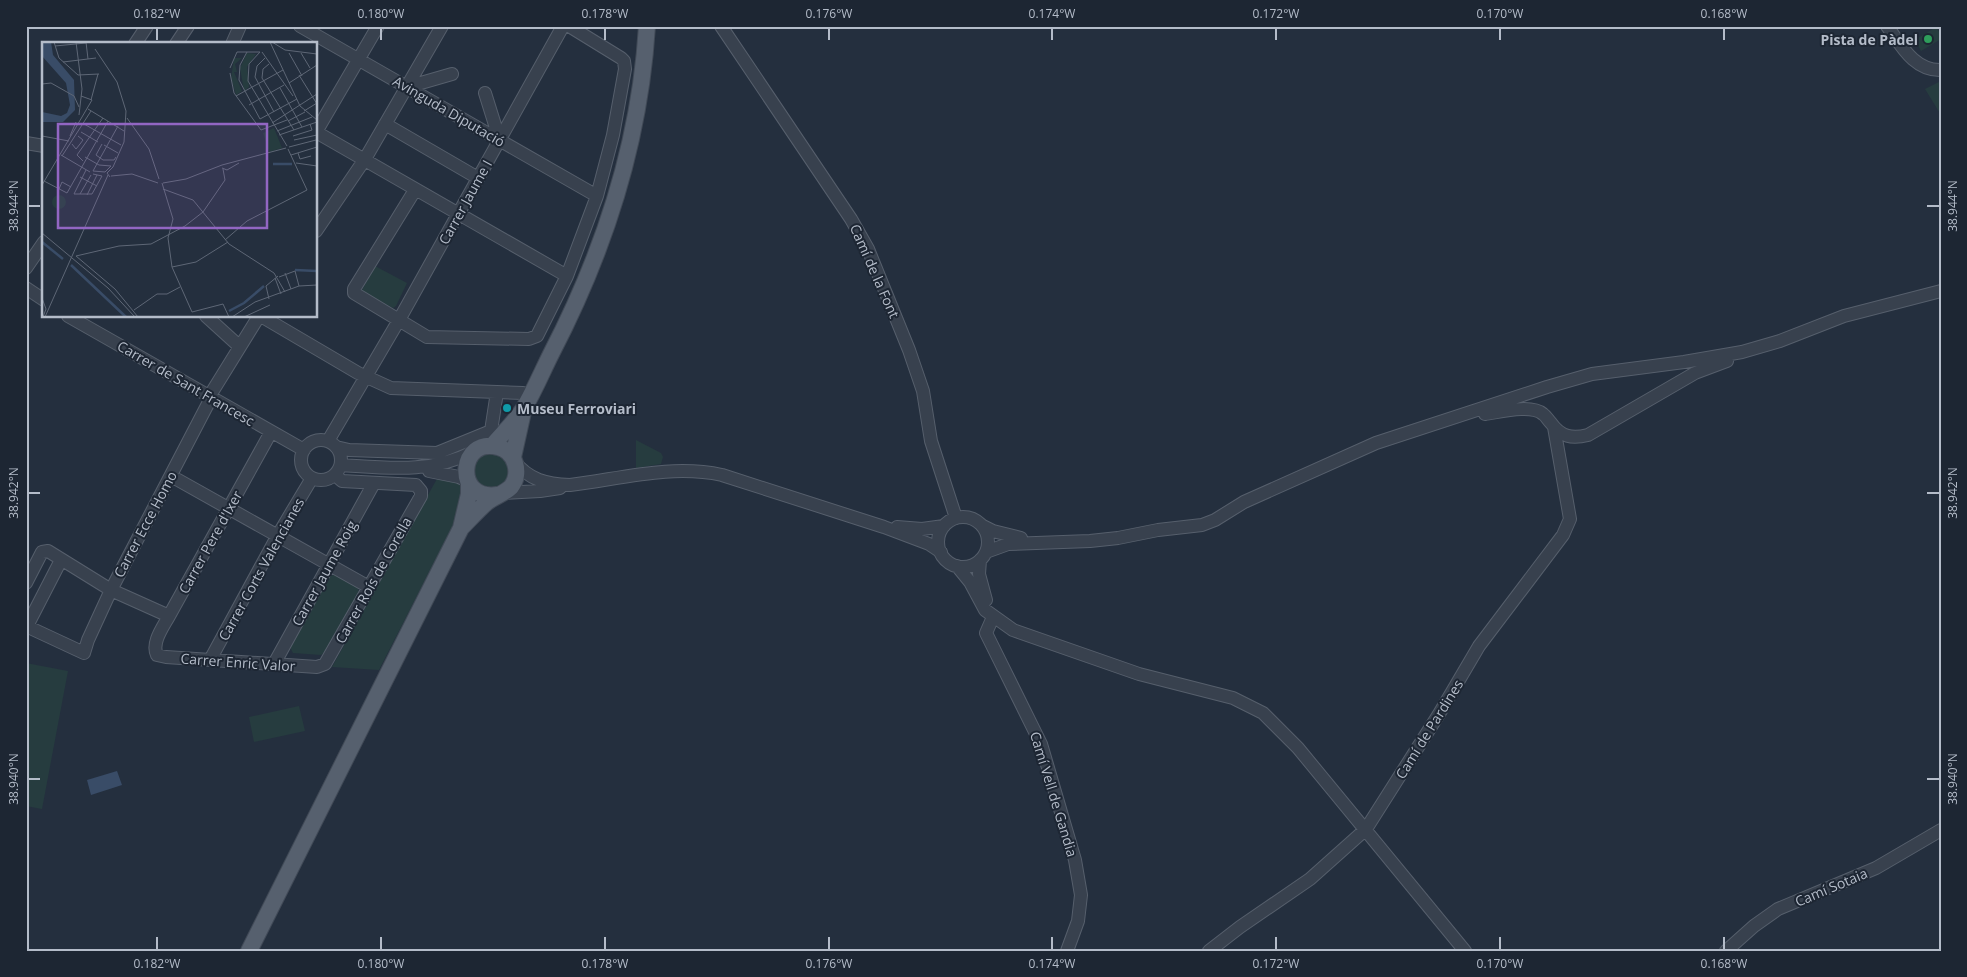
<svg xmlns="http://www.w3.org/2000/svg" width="1967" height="977" font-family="'Open Sans',sans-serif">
<rect width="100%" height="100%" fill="#242f3e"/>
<path fill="#263c3f" d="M1936 27 1941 35V39L1921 51 1915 40Z
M1941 81V115L1925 89Z
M375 266 407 283 396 306 393 308 363 292 362 290Z
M636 440 661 453 663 457 661 464 636 468Z
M483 452 502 455 511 471 502 488 482 490 470 467Z
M438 477 459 481 462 487 458 516 379 670 332 667Z
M337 574 357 586 359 592 326 651 321 655 293 653 290 647 330 576Z
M26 663 68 671 42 809 26 806Z
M299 706 305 731 254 742 249 717Z"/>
<path fill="#394c67" d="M117 771 122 785 91 795 87 780Z"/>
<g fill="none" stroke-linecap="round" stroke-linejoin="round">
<g stroke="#565f6c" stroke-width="14">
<path id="minor" d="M300 26 597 196
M721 26 851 219 868 249 909 350 923 391 931 441 956 518
M1887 26C1901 45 1914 71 1941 70
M135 44 147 26
M176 44 188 26
M232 44 240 26
M407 87 452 74
M485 93 500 141
M385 124 478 178
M316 132 567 276
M316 132 378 26
M26 143 44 146
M415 190 354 289V293L427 337 529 339 537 336 567 276 597 196 613 135 625 69 624 61 621 58 569 26
M316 231 365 159 442 26
M26 268 44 242
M26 288 44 300
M68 316 304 450
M206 316 239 346
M261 316 358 373 391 388 497 392 491 431 437 453 349 450 336 447
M497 392 523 393
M1485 414C1500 412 1531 404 1543 414 1546 416 1548 420 1551 423 1561 437 1572 439 1588 435L1695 373 1727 361
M271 432 169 616C163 627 151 643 157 655L166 657 317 667 325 664 421 496V491L416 485 342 481 335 475
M301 460a20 20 0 1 1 40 0a20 20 0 1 1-40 0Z
M328 441 399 320 563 26
M514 461C529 480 546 484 570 485 620 479 671 464 722 475L884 527 929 544 941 552
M341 465C389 468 430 474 475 451
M429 471 459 477 468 481
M171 476 369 587
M504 493 540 491 560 488
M938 542a25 25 0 1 1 50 0a25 25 0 1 1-50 0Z
M983 526 993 531 1021 538
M897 527 922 529 944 526
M986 552 1008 544 1090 541 1118 538 1158 530 1202 525 1215 520 1244 502 1376 443 1547 387 1592 374 1684 362 1742 352 1780 341 1844 316 1941 291
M980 560 979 574 986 600
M957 566 970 582 985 610 1013 630 1139 674 1233 698 1263 713 1298 748 1465 951
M26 583 42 552 48 551 111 590 169 616
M993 617 986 633 1041 744 1075 860 1081 895 1078 921 1067 951
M26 626 84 653 88 640 111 590 211 398 212 392 259 316
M27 626 61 560
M210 660 278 535 312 478
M274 664 374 483
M1209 951 1240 927 1310 879 1366 829 1439 714 1479 646 1563 535 1570 519 1554 427
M1726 951 1754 926 1778 909 1876 868 1941 830"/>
</g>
<g stroke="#414a57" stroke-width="18">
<path id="major" d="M492 446C502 434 515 422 524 408 534 391 542 372 551 354 604 252 640 141 647 26
M513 457 523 412
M461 528C469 520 477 511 486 503 493 497 504 494 511 487 522 473 515 451 498 447 459 436 453 501 497 495
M249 951 461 528 469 494V484"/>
</g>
<use href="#minor" stroke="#38414e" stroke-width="12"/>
<use href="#major" stroke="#56606e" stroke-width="16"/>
</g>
<path fill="none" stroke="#b4bcc9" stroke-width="2" d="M157 28V40M381 28V40M605 28V40M829 28V40M1052 28V40M1276 28V40M1500 28V40M1724 28V40M28 206H40M1927 206H1940M28 493H40M1927 493H1940M28 779H40M1927 779H1940M157 937V950M381 937V950M605 937V950M829 937V950M1052 937V950M1276 937V950M1500 937V950M1724 937V950"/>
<circle fill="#2e9e5b" stroke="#1d2633" stroke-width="2" cx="1928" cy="39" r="5"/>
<circle fill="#0f9aa8" stroke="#1d2633" stroke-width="2" cx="507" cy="408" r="5"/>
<g text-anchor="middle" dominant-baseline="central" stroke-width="4" stroke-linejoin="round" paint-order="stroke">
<g font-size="14" font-weight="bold" fill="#b4bcc9" stroke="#1d2633" text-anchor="end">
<text x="1918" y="39">Pista de Pàdel</text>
<text x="517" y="408" text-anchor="start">Museu Ferroviari</text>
</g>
<g font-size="14" fill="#b4bcc9" stroke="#1d2633">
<text transform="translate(449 111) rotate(30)">Avinguda Diputació</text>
<text transform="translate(465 202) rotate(-61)">Carrer Jaume I</text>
<text transform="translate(875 271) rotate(66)">Camí de la Font</text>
<text transform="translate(186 383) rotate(30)">Carrer de Sant Francesc</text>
<text transform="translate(145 524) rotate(-62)">Carrer Ecce Homo</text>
<text transform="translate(210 542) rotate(-61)">Carrer Pere d'Ixer</text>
<text transform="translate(261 569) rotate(-61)">Carrer Corts Valencianes</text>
<text transform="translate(324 573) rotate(-61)">Carrer Jaume Roig</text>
<text transform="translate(373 580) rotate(-61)">Carrer Roís de Corella</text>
<text transform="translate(238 662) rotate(4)">Carrer Enric Valor</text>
<text transform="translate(1429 729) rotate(-58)">Camí de Pardines</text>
<text transform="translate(1054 794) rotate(73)">Camí Vell de Gandia</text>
<text transform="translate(1831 887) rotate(-23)">Camí Sotaia</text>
</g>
</g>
<g transform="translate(42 42)">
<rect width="275" height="275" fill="#242f3e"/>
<path d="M205 11 214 12 205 25 207 45 202 49 198 26ZM192 16H200L193 22 195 30H192L200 49 194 53 189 36ZM232 86 240 106 227 110 221 91ZM10 160a7 7 0 1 1 14 0a7 7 0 1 1-14 0Z" fill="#263c3f"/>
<path d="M1 0H9L11 13 32 38 33 68 21 80H0V70L19 74 25 71 28 63 24 41 0 14Z" fill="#394c67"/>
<path fill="none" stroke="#394c67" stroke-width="2.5" d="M231 122H250M0 200 21 217M29 223 84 275M253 228 275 229M187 269 202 261 222 244"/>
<path fill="none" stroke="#5e6776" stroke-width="1" d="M12 0 17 16 36 33 57 32M34 0 40 47 37 73M44 0 46 17M228 0 258 64 275 78M230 0 243 8 275 12M13 4 44 1M53 7 75 40 84 69 82 100 71 125 65 131 68 135M205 10 198 23 197 38 218 77 255 57M218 10 207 22 206 39 245 104M220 10 251 54M247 11 260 34M259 11 268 26M223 16 215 24 213 35 232 70M21 20 54 16M227 22 221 27 220 36 252 88M188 26 195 10H218M188 31 192 51 219 88 245 78M257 33 275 62M247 41 275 23M0 42 9 41 32 54 37 65M238 46 260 85M194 54 241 28M49 58 56 32M207 63 242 43M46 67 82 89M262 69 275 61M85 76 107 107 117 137M246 79 263 70M230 81 275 52M42 82 79 103M235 89 270 75M39 90 56 100M237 93 275 80M0 94 27 99M28 94 34 80M251 94 270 88 268 82M252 98 275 93M30 102 34 107 38 102 41 98 36 94M60 102 54 113 61 118H72L74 115M62 103 76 111M247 105 274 98M256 111 258 117 269 114M19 113 48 130M249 113 275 105M20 114 49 69M43 115 57 123 69 124 63 130 51 129M41 119 35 113 61 76M254 121 275 124M180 126 185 128 197 121M44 128 32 152H50L60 134 51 132M51 129 76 84M69 134 90 132 116 141M38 135 55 144M2 139 25 151 66 79M120 141 131 177 126 196 130 225 150 270 181 262 187 275M121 141 144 137 180 123 244 106M0 143 50 58 39 54M17 147 20 140 29 145M121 147 151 158 187 202 232 231 243 250M38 152 49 133M45 153 55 133M0 191 66 246 93 275M183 198 205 179 265 148 246 107M34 214 77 204 109 202 143 184 161 170 183 138 181 127M34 214 73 247 96 275M130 225 154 220 186 200M243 231 249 247M237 235 253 229 257 244M233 236 239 252M0 256 4 267 1 275M227 257 224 244 236 234M92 268 115 252H125L138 245M3 275 66 133M190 275 213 260 257 244 275 243M202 275 228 263"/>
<path fill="#9266c3" fill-opacity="0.15" stroke="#9266c3" stroke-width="2.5" d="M16 82H225V186H16Z"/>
<rect width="275" height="275" fill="none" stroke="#b4bcc9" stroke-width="2.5"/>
</g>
<rect width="1967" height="977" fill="none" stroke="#1d2633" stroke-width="55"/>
<rect x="28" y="28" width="1912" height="922" fill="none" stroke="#b4bcc9" stroke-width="2"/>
<g font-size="12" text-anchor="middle" fill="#b4bcc9">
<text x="157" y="18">0.182°W</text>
<text x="381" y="18">0.180°W</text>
<text x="605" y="18">0.178°W</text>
<text x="829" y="18">0.176°W</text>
<text x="1052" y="18">0.174°W</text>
<text x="1276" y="18">0.172°W</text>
<text x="1500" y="18">0.170°W</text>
<text x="1724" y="18">0.168°W</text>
<text transform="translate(14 206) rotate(-90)" y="4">38.944°N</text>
<text transform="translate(1953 206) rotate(-90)" y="4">38.944°N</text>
<text transform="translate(14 493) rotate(-90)" y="4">38.942°N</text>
<text transform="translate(1953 493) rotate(-90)" y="4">38.942°N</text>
<text transform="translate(14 779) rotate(-90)" y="4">38.940°N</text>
<text transform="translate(1953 779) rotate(-90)" y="4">38.940°N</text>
<text x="157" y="968">0.182°W</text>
<text x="381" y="968">0.180°W</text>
<text x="605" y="968">0.178°W</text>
<text x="829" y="968">0.176°W</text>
<text x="1052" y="968">0.174°W</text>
<text x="1276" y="968">0.172°W</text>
<text x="1500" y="968">0.170°W</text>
<text x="1724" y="968">0.168°W</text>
</g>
</svg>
